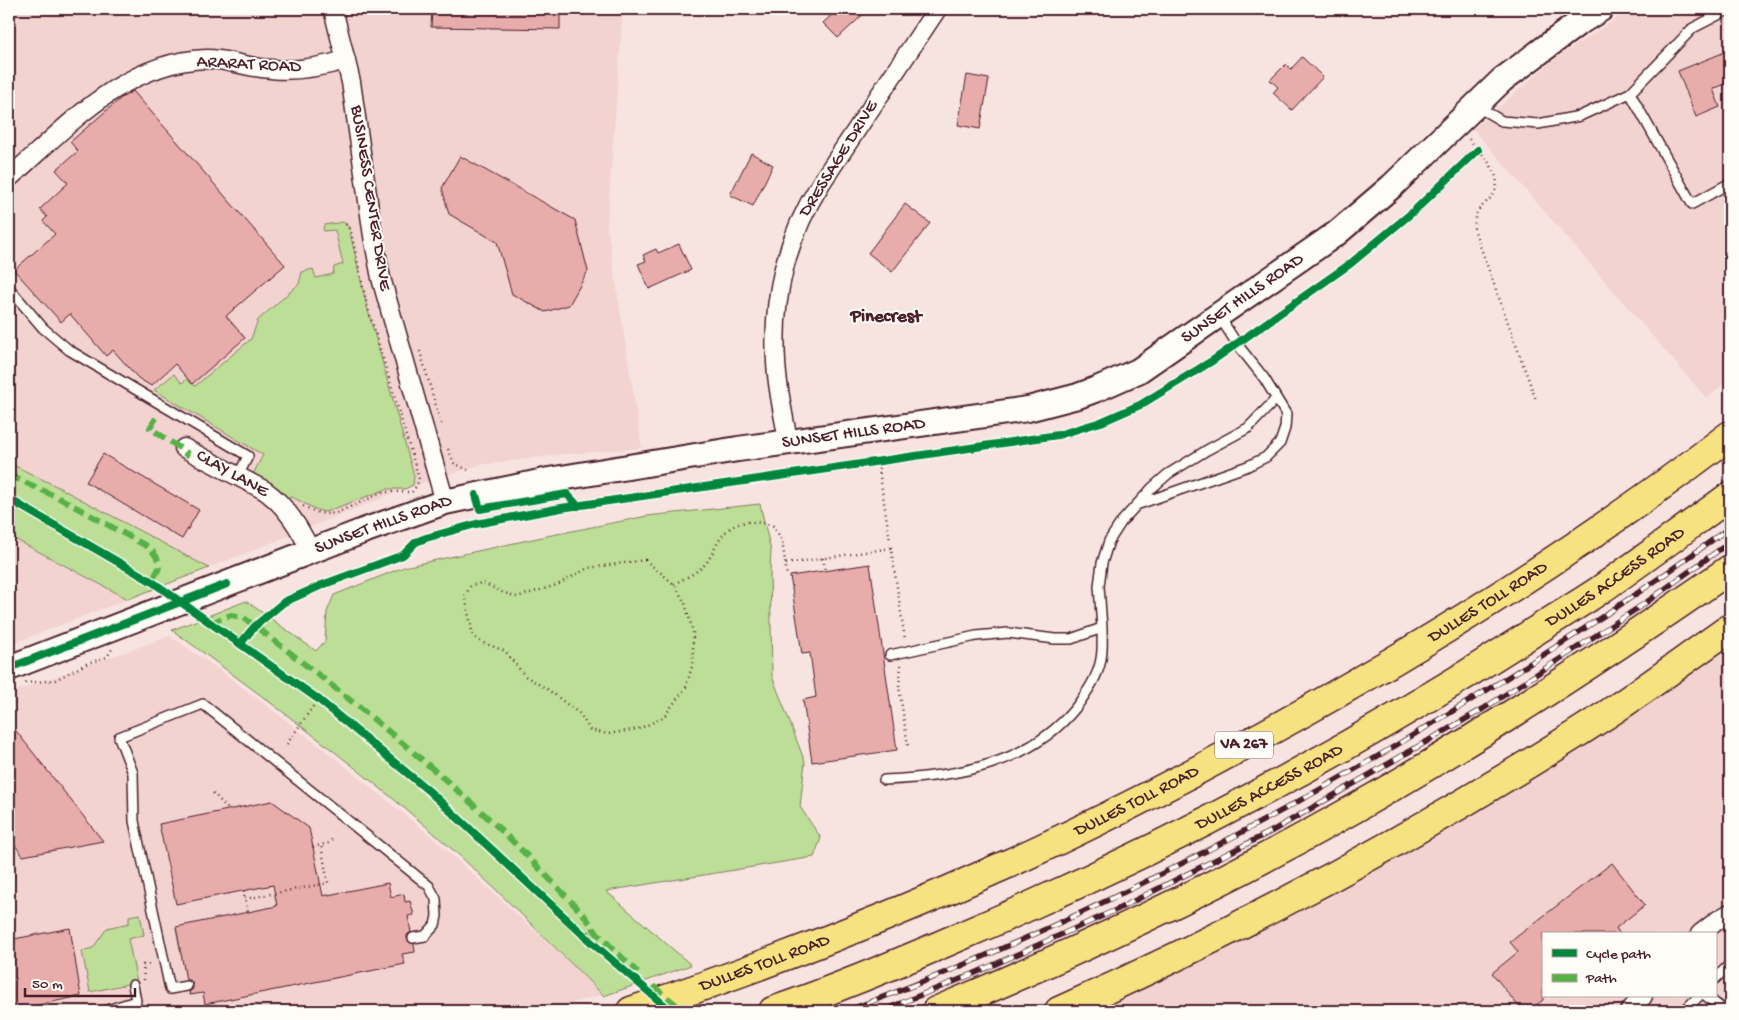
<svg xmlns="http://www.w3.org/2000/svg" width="1739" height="1020" font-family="'Gochi Hand',sans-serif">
<rect width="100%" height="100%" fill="#f7e4e0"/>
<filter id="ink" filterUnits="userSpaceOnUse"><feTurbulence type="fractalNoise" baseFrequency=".02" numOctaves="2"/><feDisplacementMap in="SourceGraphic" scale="10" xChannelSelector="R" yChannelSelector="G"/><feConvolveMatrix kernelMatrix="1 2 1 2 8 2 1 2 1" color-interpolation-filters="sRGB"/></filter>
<g filter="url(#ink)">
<path fill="#f2d3d0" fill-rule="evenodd" d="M9 9H623L607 226 642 448 558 455 479 465 404 489 209 568 58 487 9 463Z
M1631 9H1730V378L1707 399 1473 129 1556 58Z
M9 536 10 537 128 599 9 645Z
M1730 629V1011H1056L1179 957ZM1543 934H1715V996H1543Z
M170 636 221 671 330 754 432 837 604 994 544 1011H9V693Z"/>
<path fill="#bdde97" stroke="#847e61" d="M343 222 348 226 350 232 366 303 414 476 413 485 405 489H387L325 512 317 510 292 497 287 498 276 488 253 474 263 455 154 390 174 374 182 383 187 379 195 386 251 339 258 320 299 284 302 272 313 269 316 278 333 274 334 267 343 264 335 230 324 231 323 229 324 225Z
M9 463 58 487 209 568 128 599 9 536Z
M760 504 771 551 770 572 772 676 805 762 800 807 821 838 814 857 606 891 691 965 604 996C556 949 509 901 460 856 369 775 271 702 172 630L246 601 316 651 325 641 327 612 334 595 404 567 542 537 647 516Z
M140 914 144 935 128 939 137 982 90 992 82 951 93 948 107 928 129 923V916Z"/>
<path fill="#e8acaa" stroke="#4a1f2b" d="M432 9H560V29L431 27Z
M838 9H869L838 38 823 23Z
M1730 50V82L1713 89 1720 107 1696 117 1678 71Z
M1302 57 1323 77 1292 110 1273 93 1278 87 1270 80 1286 64 1291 69Z
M967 75 989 79 980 129 958 125Z
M133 91 285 265 226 316 245 338 192 384 175 364 151 386 138 378 113 350 106 356 70 314 61 322 14 270 55 234 43 221 47 217 40 209 68 183 56 170 78 151 70 142 121 98Z
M751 153 773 165 753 206 730 195Z
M460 156 575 220 588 271 569 305 545 312 512 294 497 242 449 214 442 188Z
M905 204 930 223 892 272 868 253Z
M679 244 691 270 649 289 638 264 646 261 643 255 656 249 658 253Z
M103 454 199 510 182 539 86 482Z
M870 564 897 750 812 762 803 700 816 697 810 653 802 654 790 576Z
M9 722 103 841 23 856 9 837Z
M272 801 309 828 323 896 388 883 391 897 404 894 405 902 410 901 414 915 408 916 411 932 407 935V939L409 942 414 944 415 952 402 954 405 964 205 1004 203 993 190 995 189 992 193 989V984L190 980H186L176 927 277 906 273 885 176 904 159 824Z
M1612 863 1645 905 1616 928 1620 934H1543V1000L1528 1011H1522L1492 973 1518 952 1510 942Z
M70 928 81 996 9 1011V940Z"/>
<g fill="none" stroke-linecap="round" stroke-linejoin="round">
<g stroke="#4a1f2b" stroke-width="12">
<path id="lane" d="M1730 9 1693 28 1630 93 1692 204 1730 183
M1476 106 1502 121 1538 124 1580 116 1630 93
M9 288 43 328 69 350 248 456 238 476
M1139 504 1248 466 1266 457 1280 443 1285 428 1286 414 1264 378 1237 344 1219 316
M890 655 976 636 1008 633 1055 639H1071L1102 628 1099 586 1102 563 1109 541 1122 521 1152 488 1168 474 1207 450 1248 428 1276 399
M884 780C955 777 1031 765 1077 706 1087 692 1098 677 1101 659 1103 649 1102 638 1102 628
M1715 979 1730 964
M187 986 170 989 134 821 133 773 119 737 203 704 429 886 436 899 437 916 435 925 425 936 413 938
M1706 996 1725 1011
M104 1011 136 1001 133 985
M1684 1011 1699 996"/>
</g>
<g stroke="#4a1f2b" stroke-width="21">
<path id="street" d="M333 9 351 82 373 236 381 278 445 502
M9 178C66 128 124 61 207 59 228 59 249 68 271 69 296 72 321 67 346 60
M788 442C784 416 777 388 776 362 772 296 786 239 821 183L937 9
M184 448 264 490C286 505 300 528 311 552
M1700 934 1718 920 1730 913
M1630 1011 1643 996"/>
</g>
<g stroke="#4a1f2b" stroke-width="28">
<g id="secondary">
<path id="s1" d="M9 668 363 531 445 502 549 480 738 449 1028 409 1078 396 1097 389 1138 371 1337 233 1392 186 1502 80 1577 24 1601 9"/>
</g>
</g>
<g stroke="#4a1f2b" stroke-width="31">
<g id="highway">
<path id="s2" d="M631 1011C759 968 886 919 1010 863 1095 824 1179 781 1261 736 1424 647 1582 548 1730 435"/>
<path id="s3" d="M773 1011C836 989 899 963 961 936 1155 854 1341 755 1518 642 1544 625 1571 609 1597 592 1642 561 1686 528 1730 496"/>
<path d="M936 1011C1072 954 1207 892 1336 819 1472 743 1602 658 1730 569"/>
<path d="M1059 1011C1250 926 1434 826 1609 713 1650 686 1690 656 1730 628"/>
</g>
</g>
<path stroke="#4a1f2b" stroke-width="2.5" stroke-dasharray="1 4" stroke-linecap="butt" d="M1469 139C1480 152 1505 175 1494 193 1484 209 1474 205 1474 229L1536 400
M420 351 442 427
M448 449 454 463 468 470
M878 463 905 639
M303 506 316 512 325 514 336 513 384 492H412L417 485 419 479 367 305 351 232 348 226 344 223
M823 558 825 570
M645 560 674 584 685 603 693 632V663L686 687 663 718 638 729 608 734 590 730 580 714 547 689 525 676 505 651 481 642 473 636 465 596 471 585 483 583 502 592 517 597 557 585 588 568Z
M786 564 891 548
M674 584C685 578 699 572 707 562 713 554 716 543 723 535 736 519 755 520 773 526L782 540 787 576
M901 665 899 687 908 746
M25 683 55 680 88 663 107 657 112 649
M287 744 318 699
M213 793 228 809
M313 847 321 845
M243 891 248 912
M245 899 328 883 321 845 329 843 334 837
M585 936 593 928
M144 980 143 965 152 964"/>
<use href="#lane" stroke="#fdfcf7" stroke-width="9"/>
<use href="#street" stroke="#fdfcf7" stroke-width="18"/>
<use href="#secondary" stroke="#fdfcf7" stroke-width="24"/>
<use href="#highway" stroke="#f7e281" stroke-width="28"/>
<g stroke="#4a1f2b" stroke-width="5.5">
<path id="rail" d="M846 1011C1035 942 1217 851 1390 749 1507 679 1622 608 1730 527
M881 1011 973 974 1116 910 1272 831 1483 709 1644 604 1730 542"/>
</g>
<use href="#rail" stroke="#fdfcf7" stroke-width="4" stroke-dasharray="11" stroke-linecap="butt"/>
<path stroke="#57b146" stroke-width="6" stroke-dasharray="12 6" stroke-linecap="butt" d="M156 418 150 428 187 453 185 457
M9 475 61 499 150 548C161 562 163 566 151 581
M210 623 231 615 243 617C327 680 409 746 487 817 521 848 552 882 584 915L596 932 638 973
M653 986 684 1011"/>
<g stroke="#fdfcf7" stroke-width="11">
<path id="cycleway" d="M476 495 480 509 567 494 578 506
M9 499 151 581 318 699 430 792 590 941 671 1011
M240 644 255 626 284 602 322 585 403 555 416 542 426 538 476 524 561 508 1058 435 1101 422 1140 405 1212 361 1350 264 1414 211 1478 150
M9 668 227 584"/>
</g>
<use href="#cycleway" stroke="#00873e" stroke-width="8"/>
</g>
</g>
<g text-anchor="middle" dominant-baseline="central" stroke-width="4" stroke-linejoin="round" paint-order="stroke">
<rect fill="#fdfcf7" stroke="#806168" stroke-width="1" x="1215" y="731.5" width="58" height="27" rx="4"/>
<g font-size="16" font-weight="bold" fill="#4a1f2b">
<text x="1244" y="745">VA 267</text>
</g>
<g font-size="18" fill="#4a1f2b" stroke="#fdfcf7">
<text transform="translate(249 65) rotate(3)">ARARAT ROAD</text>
<text transform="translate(839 159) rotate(-58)">DRESSAGE DRIVE</text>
<text transform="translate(370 198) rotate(81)">BUSINESS CENTER DRIVE</text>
<text stroke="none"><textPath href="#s1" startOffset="1301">SUNSET HILLS ROAD</textPath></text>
<text stroke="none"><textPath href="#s1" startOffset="881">SUNSET HILLS ROAD</textPath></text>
<text transform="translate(232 474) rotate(29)">CLAY LANE</text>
<text stroke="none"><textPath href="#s1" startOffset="401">SUNSET HILLS ROAD</textPath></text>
<text stroke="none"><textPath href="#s3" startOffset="950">DULLES ACCESS ROAD</textPath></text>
<text stroke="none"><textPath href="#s2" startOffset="952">DULLES TOLL ROAD</textPath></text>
<text stroke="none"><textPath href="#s3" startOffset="545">DULLES ACCESS ROAD</textPath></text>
<text stroke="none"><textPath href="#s2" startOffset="548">DULLES TOLL ROAD</textPath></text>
<text stroke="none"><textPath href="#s2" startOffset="142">DULLES TOLL ROAD</textPath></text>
</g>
<g font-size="19" font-weight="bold" fill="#4a1f2b" stroke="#fdfcf7">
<text x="886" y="317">Pinecrest</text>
</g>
</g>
<rect width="1739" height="1020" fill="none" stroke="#fdfcf7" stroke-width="30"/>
<rect x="15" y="15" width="1709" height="990" fill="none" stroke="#4a1f2b" stroke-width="2" filter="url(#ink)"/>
<rect x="1542" y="932" width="175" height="65" fill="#fdfcf7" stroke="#b5a4a5"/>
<rect x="1552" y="949" width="25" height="8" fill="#00873e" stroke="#b5a4a5"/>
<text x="1586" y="958" font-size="15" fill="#4a1f2b">Cycle path</text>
<rect x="1552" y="974" width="25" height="8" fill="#57b146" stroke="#b5a4a5"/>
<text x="1586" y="982" font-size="15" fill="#4a1f2b">Path</text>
<path d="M25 988v8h110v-8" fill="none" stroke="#4a1f2b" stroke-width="2.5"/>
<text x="32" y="988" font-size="15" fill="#4a1f2b" stroke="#fdfcf7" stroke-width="4" paint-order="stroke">50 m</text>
</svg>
